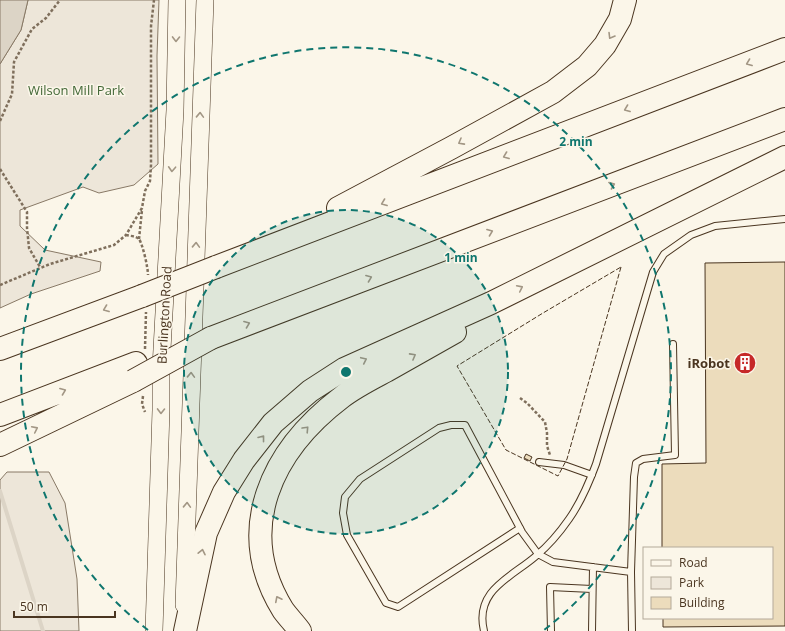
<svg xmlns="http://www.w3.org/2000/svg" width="785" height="631" font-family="'Open Sans',sans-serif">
<rect width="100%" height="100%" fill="#fbf6e9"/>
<path fill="#ede6d9" stroke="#887966" d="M28 0H159L157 56 158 164 134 185 99 193 83 187 20 210V226L45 250 101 262 100 271 31 294 0 308V64L21 30Z
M7 472H49L65 503 77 579 79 631H0V480Z"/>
<path fill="#dcd4c6" stroke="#887966" d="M0 0H28L21 30 0 64Z"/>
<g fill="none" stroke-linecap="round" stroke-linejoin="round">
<path stroke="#dcd4c6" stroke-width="4" d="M0 491 43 631"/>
</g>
<path fill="#ecdcbc" stroke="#4a3520" d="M785 262V626L663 627V618H772V548H662V464L706 463 705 263Z
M526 454 532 457 530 461 524 458Z"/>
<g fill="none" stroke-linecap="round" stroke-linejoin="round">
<g stroke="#4a3520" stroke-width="8">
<path id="lane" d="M539 462 564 465 592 475
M520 528 398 607 386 603 347 535 343 513 345 497 360 479 439 428 451 425H465L522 532 538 554 553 562 631 572 632 631
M631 572 634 477 636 463 643 459 675 455 673 344
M484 631C474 590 512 577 536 556 548 546 560 532 569 519 581 502 589 483 596 464L653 272 664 254 691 235 715 226 785 219
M551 631 550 587 592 589
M592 631 593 567"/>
</g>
<g stroke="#4a3520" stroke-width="18">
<path id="secondary" d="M184 605 205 0
M154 631 161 410V368L175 110 177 0"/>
</g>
<g stroke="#4a3520" stroke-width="24">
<path id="highway" d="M338 208 451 148 553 92 587 66 605 45 620 19 625 0
M216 267 785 49
M211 338 785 119
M0 349 142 296
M0 415 136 363
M0 445 133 381
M185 631 206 533 224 492 244 460 273 423 310 391 344 369 491 303 785 157
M300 631C295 624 288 617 283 610 233 529 272 450 342 397 355 387 371 379 386 371 409 358 432 345 455 332"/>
</g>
<path stroke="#7f6f5c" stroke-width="2.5" stroke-dasharray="3 2" stroke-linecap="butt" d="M0 121 12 94 14 62 32 29 46 18 60 0
M0 169 27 212V228L29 248 40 267
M126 235C130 236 136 236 139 239 143 245 148 268 148 275
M139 239 142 210
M0 285 50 264 114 245 126 235 142 208 145 191 150 181 151 165V26L154 0
M145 349 146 312
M143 396 142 404 145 412
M520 398 527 403 545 422 547 433V446L550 455"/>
<use href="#lane" stroke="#fbf6e9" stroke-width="6"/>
<use href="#secondary" stroke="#fbf6e9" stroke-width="17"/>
<use href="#highway" stroke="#fbf6e9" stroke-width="22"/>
<g stroke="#4a3520" stroke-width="24" stroke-linecap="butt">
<path id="highway-bridge" d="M142 296 216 267
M133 381 211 338"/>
</g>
<use href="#highway-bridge" stroke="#fbf6e9" stroke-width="22"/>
<path stroke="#4a3520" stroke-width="1" stroke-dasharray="5 2" stroke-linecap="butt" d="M621 267 567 459 558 476 506 450 457 366 543 313Z"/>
</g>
<defs><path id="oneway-chevron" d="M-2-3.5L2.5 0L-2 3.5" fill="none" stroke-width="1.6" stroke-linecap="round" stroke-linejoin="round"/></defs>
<g stroke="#a29684">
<use href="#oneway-chevron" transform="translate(611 36) rotate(121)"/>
<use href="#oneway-chevron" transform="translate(176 39) rotate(91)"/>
<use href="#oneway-chevron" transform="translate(749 63) rotate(159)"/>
<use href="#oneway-chevron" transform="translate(627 109) rotate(159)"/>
<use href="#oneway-chevron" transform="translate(200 115) rotate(-88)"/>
<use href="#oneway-chevron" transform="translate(461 142) rotate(151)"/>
<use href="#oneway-chevron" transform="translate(506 156) rotate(159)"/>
<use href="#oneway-chevron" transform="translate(172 169) rotate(93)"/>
<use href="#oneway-chevron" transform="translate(612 185) rotate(-21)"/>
<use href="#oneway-chevron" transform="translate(384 203) rotate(159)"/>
<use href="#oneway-chevron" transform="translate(490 232) rotate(-21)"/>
<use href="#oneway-chevron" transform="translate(196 245) rotate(-88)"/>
<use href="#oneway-chevron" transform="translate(369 278) rotate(-21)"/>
<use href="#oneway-chevron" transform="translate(520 288) rotate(-26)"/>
<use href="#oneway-chevron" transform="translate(106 309) rotate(159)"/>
<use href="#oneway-chevron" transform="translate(247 324) rotate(-21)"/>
<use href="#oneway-chevron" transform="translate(413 356) rotate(-29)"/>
<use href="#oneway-chevron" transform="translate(364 360) rotate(-25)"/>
<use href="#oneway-chevron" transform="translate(191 375) rotate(-88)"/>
<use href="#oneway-chevron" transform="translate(63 391) rotate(-21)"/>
<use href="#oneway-chevron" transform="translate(161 411) rotate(91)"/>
<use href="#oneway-chevron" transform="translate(35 429) rotate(-26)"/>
<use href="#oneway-chevron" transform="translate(306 429) rotate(-47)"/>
<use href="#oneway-chevron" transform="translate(262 438) rotate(-52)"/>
<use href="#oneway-chevron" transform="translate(187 505) rotate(-88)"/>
<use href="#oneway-chevron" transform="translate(202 552) rotate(-78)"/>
<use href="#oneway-chevron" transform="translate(278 599) rotate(-117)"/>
</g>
<circle cx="346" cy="372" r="162" fill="#0f766e" fill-opacity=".12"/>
<g fill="none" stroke="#0f766e" stroke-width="2" stroke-dasharray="7 5">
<circle cx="346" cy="372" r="162"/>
<path d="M148 630A325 325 0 1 1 544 630"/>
</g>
<defs>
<g id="building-disc" transform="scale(1.15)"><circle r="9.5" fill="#c62828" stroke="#fbf6e9"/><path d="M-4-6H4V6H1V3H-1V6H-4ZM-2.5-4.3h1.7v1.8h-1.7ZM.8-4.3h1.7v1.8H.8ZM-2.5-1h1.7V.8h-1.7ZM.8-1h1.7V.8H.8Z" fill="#fff"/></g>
</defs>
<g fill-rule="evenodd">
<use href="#building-disc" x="745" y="363"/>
</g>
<g text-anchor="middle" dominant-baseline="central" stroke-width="3" stroke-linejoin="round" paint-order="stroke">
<g font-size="13" fill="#436837" stroke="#fbf6e9">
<text x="76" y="90">Wilson Mill Park</text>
</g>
<g font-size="13" fill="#4a3520" stroke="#fbf6e9">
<text transform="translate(164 315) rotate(-87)">Burlington Road</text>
</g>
<g font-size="13" font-weight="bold" fill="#4a3520" stroke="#fbf6e9" text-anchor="end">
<text x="730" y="363">iRobot</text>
</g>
</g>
<circle cx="346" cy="372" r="6" fill="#0f766e" stroke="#fbf6e9" stroke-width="2"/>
<g font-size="12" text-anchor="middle" font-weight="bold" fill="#0f766e" stroke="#fbf6e9" stroke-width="3" stroke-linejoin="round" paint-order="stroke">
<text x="576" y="146">2 min</text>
<text x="461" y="262">1 min</text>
</g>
<rect x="643" y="547" width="130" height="72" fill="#fbf6e9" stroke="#b4a999"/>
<rect x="651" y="560" width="20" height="6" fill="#fbf6e9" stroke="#b4a999"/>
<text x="679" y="567" font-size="12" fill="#4a3520">Road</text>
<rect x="651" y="577" width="20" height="12" fill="#ede6d9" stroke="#b4a999"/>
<text x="679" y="587" font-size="12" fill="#4a3520">Park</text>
<rect x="651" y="597" width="20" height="12" fill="#ecdcbc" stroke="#b4a999"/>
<text x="679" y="607" font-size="12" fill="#4a3520">Building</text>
<path d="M14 611v6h101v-6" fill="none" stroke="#4a3520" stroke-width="2"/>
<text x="20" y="611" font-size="12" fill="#4a3520" stroke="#fbf6e9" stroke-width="3" paint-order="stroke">50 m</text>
</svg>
